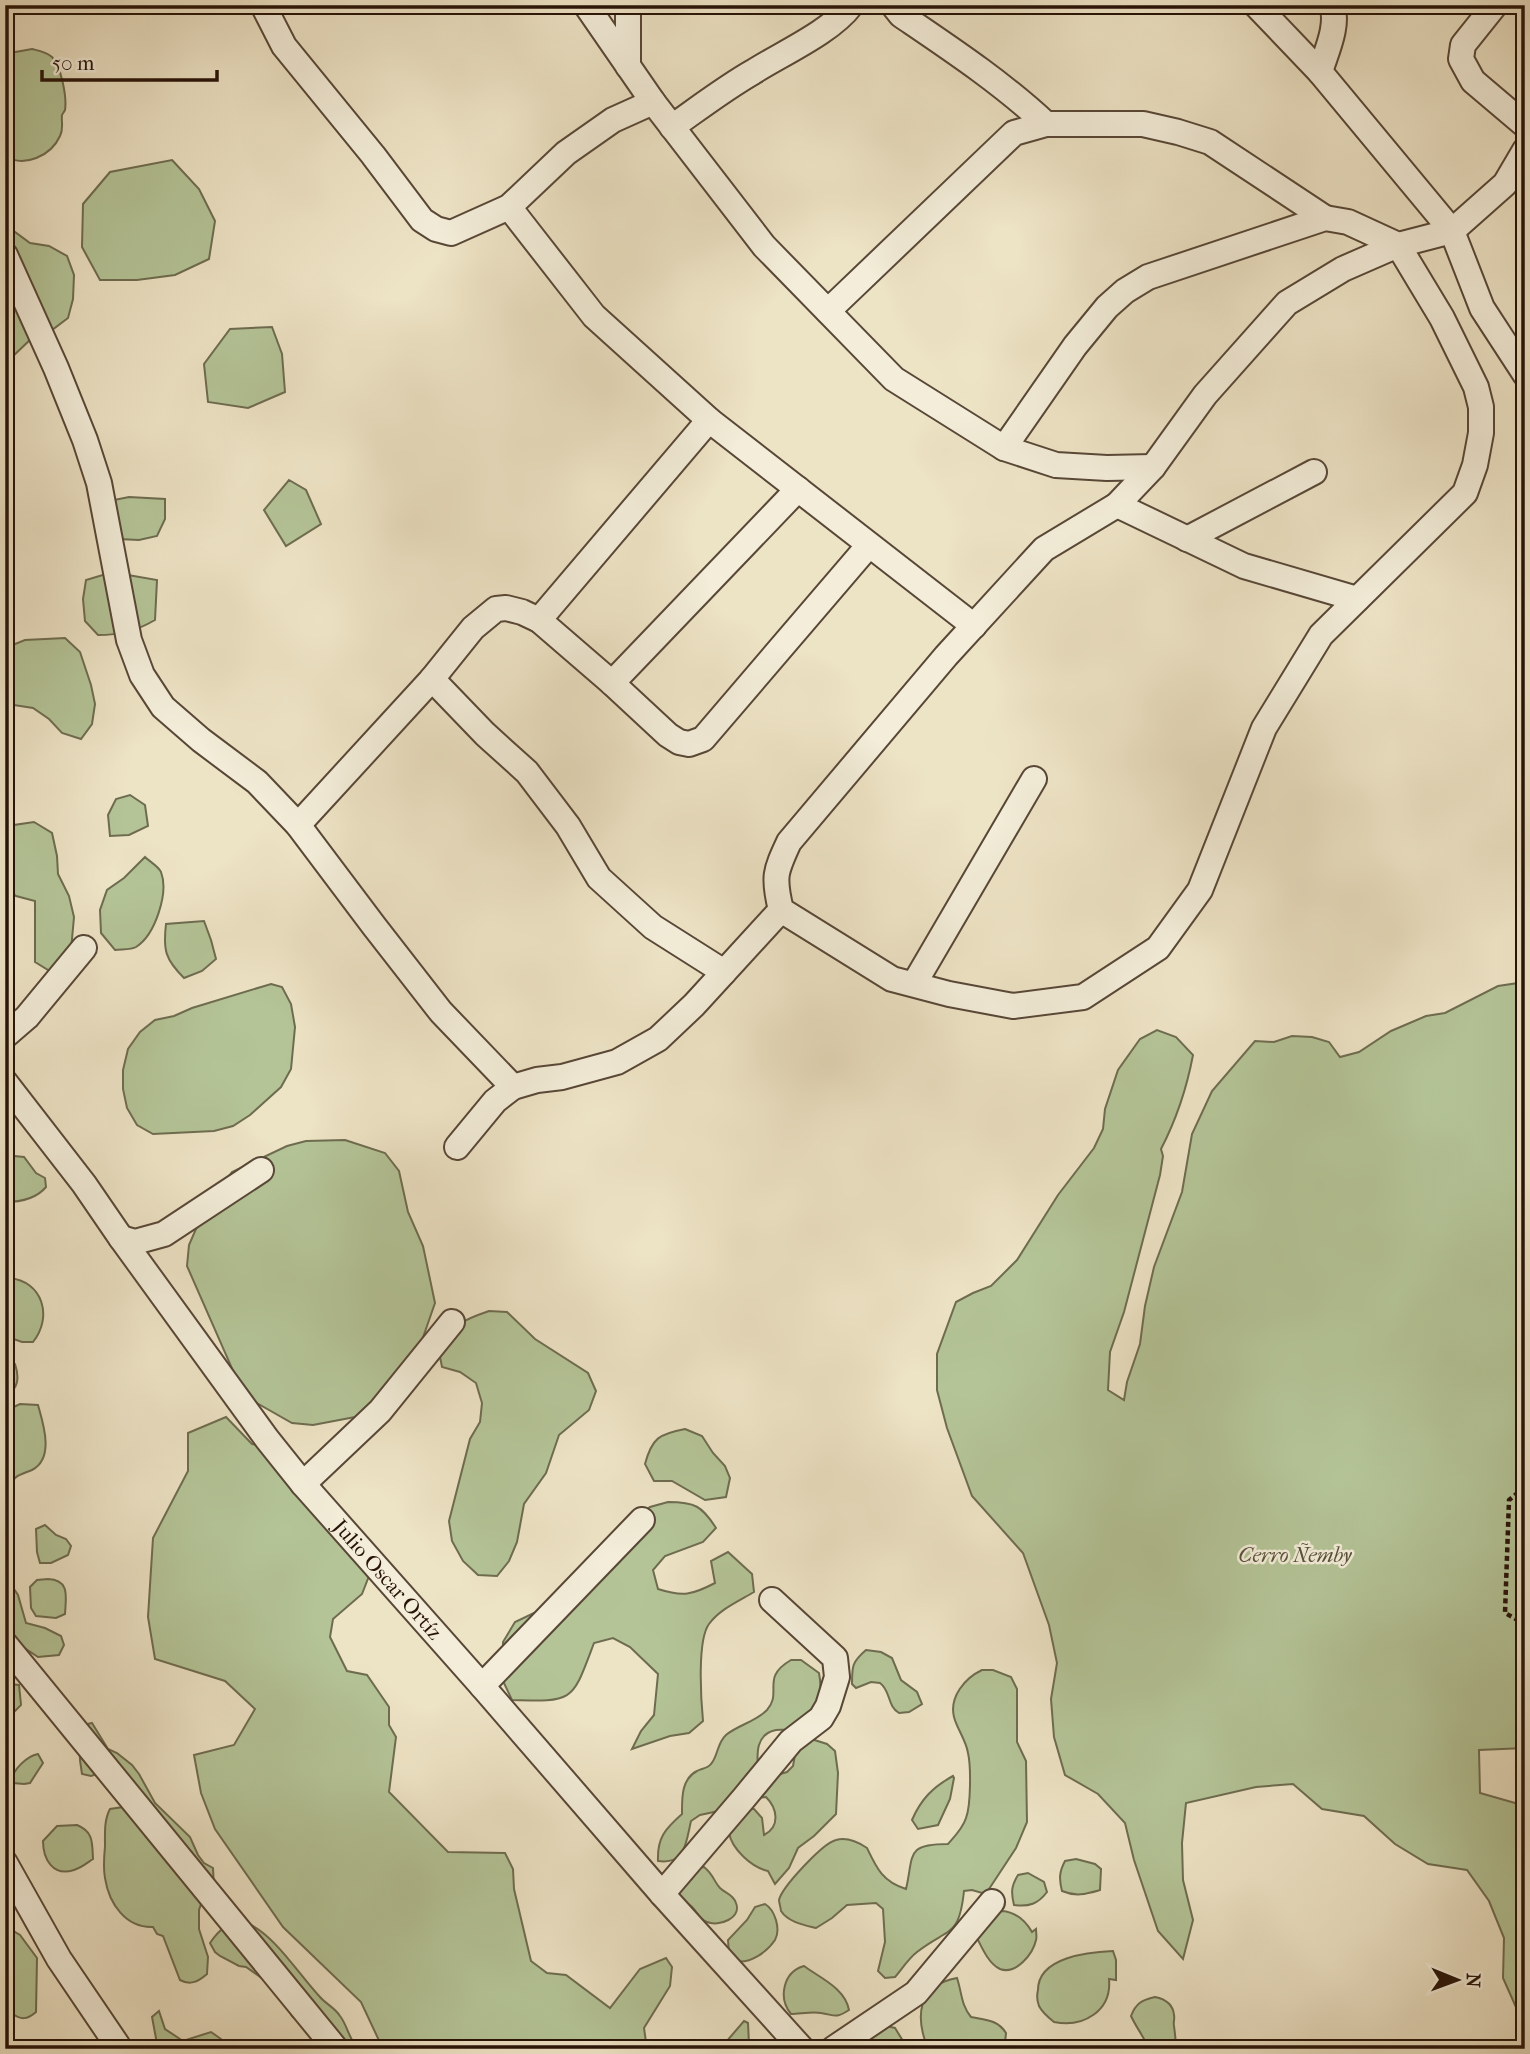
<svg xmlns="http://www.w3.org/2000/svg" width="1530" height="2054" font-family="'IM FELL French Canon',serif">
<rect width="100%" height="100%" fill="#ede3c5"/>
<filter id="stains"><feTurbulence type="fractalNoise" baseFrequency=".00286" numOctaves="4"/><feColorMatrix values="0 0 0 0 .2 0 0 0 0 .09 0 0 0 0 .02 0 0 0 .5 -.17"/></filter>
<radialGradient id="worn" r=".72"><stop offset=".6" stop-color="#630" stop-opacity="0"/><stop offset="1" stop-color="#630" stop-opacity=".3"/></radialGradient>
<path fill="#b4c497" stroke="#6e6c50" stroke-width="2" d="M32 49C40 51 46 52 52 57 61 66 67 97 65 110 64 112 63 113 62 115 61 122 64 128 60 136 51 156 24 168 5 156V56L10 53Z
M172 160 199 189 215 221 209 259 175 275 137 280H100L82 247 83 204 110 172Z
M5 230 15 232 30 243 49 246 67 256 74 275 73 299 68 318 52 330 34 336 5 364Z
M272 327 282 354 285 392 248 408 208 402 204 364 230 329Z
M289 480 306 490 321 524 286 546 264 510Z
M129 497 165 499V519L157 536 139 540 118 539 109 501Z
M106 574 128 575 157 580 155 620C136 631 120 635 98 635L85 621 83 599 86 580Z
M65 638 80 652 91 685 95 704 92 724 81 739 62 733 49 719 33 708 14 705 5 711V648L25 640Z
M130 795 145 805 148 826 129 835 110 836 108 815 116 799Z
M34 822 52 833 57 856 58 874 69 896 74 917 70 961 53 973 35 962V901L16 896 5 887V840L14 825Z
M145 857C150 862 158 866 161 872 169 893 155 935 136 947 131 950 121 949 115 950L101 933 100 910 107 890 124 878Z
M204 921 211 940 216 959 202 971 184 978C165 959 163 950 166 924Z
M1525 982V1748L1479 1750 1480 1793 1515 1803 1525 1810V2020L1519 2014 1503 1978 1504 1938 1489 1901 1467 1870 1428 1864 1395 1844 1364 1816 1322 1809 1293 1784 1256 1787 1186 1803 1182 1843 1183 1880 1193 1920 1183 1959 1158 1931 1134 1860 1125 1823 1098 1794 1065 1775 1054 1737 1051 1699 1057 1663 1049 1625 1023 1553 972 1496 947 1428 937 1390V1354L956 1302 973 1293 991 1286 1017 1260 1058 1195 1094 1148 1103 1129 1105 1109 1118 1070 1140 1039 1157 1030 1176 1037 1193 1055C1187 1087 1176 1120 1161 1149L1163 1156 1160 1175 1124 1312 1110 1352 1108 1390 1124 1400 1127 1382 1140 1344 1145 1306 1154 1267 1182 1192 1192 1134 1212 1091 1255 1041 1274 1042 1292 1036 1312 1037 1329 1042 1340 1057 1359 1052 1391 1031 1426 1016 1445 1013 1498 986Z
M271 984 282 987 291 1004 295 1027 291 1069 281 1087 250 1115 233 1126 214 1131 153 1134 137 1125 127 1108 123 1089V1070L128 1049 140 1032 155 1020 174 1016 192 1008Z
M345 1140 385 1153 399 1171 408 1212 423 1246 435 1303 413 1366 391 1400 355 1417 313 1425 292 1423 255 1402 241 1389 187 1266 189 1245 205 1208 232 1172 287 1146 306 1141Z
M14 1156 24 1157 36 1173 45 1178 46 1187C36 1199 21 1202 5 1202V1157Z
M9 1278C43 1281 53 1317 33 1342H22L5 1336V1279Z
M489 1311 507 1312 535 1339 588 1373 596 1391 589 1410 559 1435 546 1473 524 1504 517 1542 509 1561 497 1576 478 1575 463 1561 452 1541 449 1521 470 1439 480 1422 482 1403 476 1383 460 1372 442 1367 438 1347C454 1324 463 1320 489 1311Z
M5 1361 15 1364C20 1379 18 1388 5 1398Z
M20 1404 38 1405C43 1423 55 1458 32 1470 23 1474 14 1475 10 1485 6 1494 8 1507 5 1517V1411Z
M226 1417 252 1444 265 1446 369 1576 362 1594 333 1619 330 1637 347 1671 367 1675 389 1707V1725L396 1737 389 1792 448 1852 505 1853 513 1869 514 1889 531 1961 547 1973 566 1975 610 2008 640 1969 666 1958 672 1967 670 1986 644 2028 647 2049H383L361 2002 283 1927 215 1829 201 1793 194 1755 234 1745 255 1709 225 1681 155 1659 148 1617 153 1538 188 1471V1433Z
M685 1429 702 1436 713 1453 725 1466 730 1478 726 1497 705 1500 672 1481H654L645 1464C652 1438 659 1434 685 1429Z
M668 1502C695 1502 702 1506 716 1528L703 1542 665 1556 653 1570 658 1589C683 1597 692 1595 715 1583L711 1561 728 1552 752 1574 754 1592C739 1601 720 1609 709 1624 697 1640 701 1700 703 1721L689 1733 670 1736 632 1749 641 1731 654 1715 658 1674 630 1647 613 1638 594 1643C572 1701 575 1702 512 1700L503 1681V1642L515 1622 534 1613 553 1608 634 1520 650 1507Z
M45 1525 56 1535 66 1539 71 1546 68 1555 51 1563H40L37 1552 36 1529Z
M48 1579C70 1580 66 1596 65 1614L56 1618 36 1616 31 1608 30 1587 37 1580Z
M5 1584 12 1586 18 1595 26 1623 45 1628 61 1636 64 1645 59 1655 38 1657 5 1635Z
M866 1650 881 1652 892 1658 901 1680 917 1692 922 1704 909 1712 899 1713C887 1706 891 1691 880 1683L871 1682 856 1688 852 1684C852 1666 852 1662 866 1650Z
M791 1660H801L819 1673C823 1694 819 1703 804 1718 801 1721 797 1727 792 1728 787 1731 781 1729 776 1730 755 1734 757 1755 758 1770L777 1775 787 1772 793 1766 795 1755 808 1738 827 1744 835 1751 838 1773 836 1814 814 1836 798 1848 789 1868 775 1884 768 1871C751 1867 732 1849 729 1833L748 1809H754L762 1818 764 1835C780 1827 778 1809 766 1797L746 1799 728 1809 700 1815 691 1821C686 1842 686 1865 658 1861 657 1838 665 1829 682 1814 682 1799 681 1779 697 1771 702 1768 707 1769 711 1764 718 1756 717 1743 726 1735 738 1725 755 1722 767 1710 783 1692 760 1678 791 1660Z
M982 1670H993L1011 1677 1017 1689V1742L1026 1761 1027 1822 1016 1848 989 1889 982 1893 972 1890 964 1891C959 1938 949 1927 917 1952 908 1959 902 1969 895 1977L885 1978 878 1971 885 1942 883 1909 876 1903 847 1905 832 1918 816 1928C804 1925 788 1922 781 1911 781 1909 779 1902 779 1900 782 1887 823 1843 836 1840 847 1837 858 1842 867 1848 877 1869 883 1882 906 1889 914 1855 905 1844 948 1844 955 1836 963 1828 966 1818 971 1805 971 1766 968 1753 966 1740 957 1729 954 1717 949 1697 965 1678 982 1670Z
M9 1684 19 1685 21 1705 14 1712 5 1713V1685Z
M92 1723 108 1749 117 1753 132 1765 139 1774 155 1803 190 1837 198 1855 204 1863 213 1868 214 1888 202 1901 199 1910V1929L208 1957 207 1974C199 1981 191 1986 180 1980L163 1936 157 1934 153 1927C126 1928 109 1904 105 1878 103 1868 104 1857 105 1846 105 1833 104 1820 110 1809L130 1806 100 1773 91 1776 82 1774C79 1758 78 1740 83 1725Z
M38 1754 43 1763 30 1783 24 1784 13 1783 12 1781C12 1770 27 1756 38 1754Z
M953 1776 954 1778 950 1799 938 1825 918 1829 912 1820C921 1799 933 1787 953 1776Z
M77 1825C94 1832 92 1843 93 1859 87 1863 81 1868 74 1870 53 1877 43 1859 43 1841L57 1826Z
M1076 1859 1095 1864 1101 1869 1100 1890C1086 1894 1076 1897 1062 1891 1059 1879 1059 1872 1065 1861Z
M704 1867C714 1875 714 1882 720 1888 726 1894 733 1894 736 1903 742 1918 719 1927 707 1922 699 1919 698 1913 692 1907 683 1897 681 1908 677 1888L689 1870Z
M1028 1873 1044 1882 1047 1892C1038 1904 1029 1907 1014 1905 1011 1893 1011 1886 1018 1875Z
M765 1904C775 1910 781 1929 775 1940 767 1952 750 1964 736 1961L729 1954 728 1940 747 1920 755 1907Z
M1002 1911C1015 1912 1025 1920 1032 1932L1036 1929C1036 1932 1037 1938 1036 1940 1033 1954 1016 1975 1000 1969 989 1964 982 1948 977 1938L991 1914Z
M247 1923C275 1935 299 1975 320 1997 326 2004 335 2008 340 2016 348 2026 349 2041 359 2049H323L304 2025 292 2016 284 2000 263 1979 246 1967 239 1966 220 1956 215 1952 210 1943C222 1925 227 1926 247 1923Z
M5 1926 20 1935 37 1958 36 2012C27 2020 21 2020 11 2013L5 1954Z
M1113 1951 1116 1960V1980L1109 1979C1112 2011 1083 2028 1054 2022 1049 2018 1042 2012 1039 2006 1037 2001 1037 1994 1038 1990 1038 1957 1089 1952 1113 1951Z
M804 1966C820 1978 845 1988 849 2010 835 2019 835 2015 821 2013 812 2011 800 2014 791 2014 778 1998 783 1972 804 1966Z
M957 1978C962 1993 961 2005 971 2017 986 2020 998 2020 1006 2033L1005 2043 1019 2049H928C915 2017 917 1985 957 1978Z
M1155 1997C1165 1999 1173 2004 1174 2015 1175 2019 1173 2022 1174 2026 1175 2034 1176 2041 1176 2049H1149C1144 2037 1136 2027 1131 2016 1136 2003 1142 2000 1155 1997Z
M159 2011 165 2029 183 2041 211 2032 221 2039 224 2049H158L152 2017Z
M744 2021 748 2023 749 2044 744 2049H720Z
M886 2026 895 2028 908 2049H865L866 2031Z"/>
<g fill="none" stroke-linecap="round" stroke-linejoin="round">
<g stroke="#584737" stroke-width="28">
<g id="minor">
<path d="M263 5 284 46 373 155 422 220 436 229 451 233 509 207 566 153 613 120 653 102"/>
<path d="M586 5 653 102 764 246 894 379 1004 448 1056 465 1107 468 1153 467"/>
<path d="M893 5 901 15C951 49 1001 82 1046 124"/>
<path d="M1256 5 1320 72"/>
<path d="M1332 5C1339 26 1326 52 1320 72L1452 231 1482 308 1525 374"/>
<path d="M1495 5 1463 45 1461 59 1473 81 1525 125"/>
<path d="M628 66V5"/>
<path d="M672 127C699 108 725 88 753 72 781 54 831 32 851 5"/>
<path d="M509 207 594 316 709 420 974 626"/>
<path d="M5 255 56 368 85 440 99 483 129 640 142 675 163 707 201 740 257 782 298 825 374 926 441 1012 513 1087"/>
<path d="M828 311 1014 133 1046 124H1143L1178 132 1210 142 1325 218"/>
<path d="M1004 448 1075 346 1107 307 1125 291 1148 277 1325 218 1348 222 1398 245 1442 318 1476 387 1481 407V433L1475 465 1465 493 1321 635 1264 728 1200 890 1158 948 1083 997 1013 1006 949 994 892 979 781 910C773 877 775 872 789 842L946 656 1044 549 1117 505 1153 467 1205 395 1287 303 1343 269 1398 245 1452 231 1505 184 1525 150"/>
<path d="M1117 505 1244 566 1357 599"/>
<path d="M1187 539 1314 472"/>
<path d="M539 620 709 420"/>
<path d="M432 679 485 734 527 772 568 826 599 878 653 927 724 972"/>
<path d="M612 683 798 489"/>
<path d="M298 825 432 679 473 628 496 609 506 608 522 612 539 620 612 683 668 735 679 742 689 744 703 739 869 545"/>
<path d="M914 984 1034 779"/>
<path d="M5 1036 27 1017 84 948"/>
<path id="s1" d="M5 1082 84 1184 121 1238 267 1439 303 1484 482 1686 662 1894 802 2049"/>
<path d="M457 1147 495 1101 513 1087 537 1080 562 1077 617 1062 658 1039 694 1005 781 910"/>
<path d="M121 1238 135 1242 164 1234 261 1170"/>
<path d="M303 1484 380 1411 452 1322"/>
<path d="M5 1644 336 2049"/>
<path d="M482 1686 642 1520"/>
<path d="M5 1863 59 1959 120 2049"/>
<path d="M662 1894 744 1798 791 1741 821 1718 828 1706 837 1677 835 1658 772 1600"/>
<path d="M833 2049 916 1993 992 1902"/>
</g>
</g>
<path stroke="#271308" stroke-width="4.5" stroke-dasharray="5 3.5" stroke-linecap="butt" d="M1525 1487 1509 1500 1505 1613 1525 1624"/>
<use href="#minor" stroke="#f3edd9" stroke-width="24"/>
</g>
<g text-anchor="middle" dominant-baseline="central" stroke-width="5" stroke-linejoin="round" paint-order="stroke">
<g font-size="21" font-style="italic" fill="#58513a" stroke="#f3edd9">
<text x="1295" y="1555">Cerro Ñemby</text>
</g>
<g font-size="21" fill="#271308" stroke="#f3edd9">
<text stroke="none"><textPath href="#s1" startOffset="628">Julio Oscar Ortíz</textPath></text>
</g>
</g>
<rect width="1530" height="2054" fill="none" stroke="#ede3c5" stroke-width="28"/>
<rect x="7" y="7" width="1516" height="2040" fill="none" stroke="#271308" stroke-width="3.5"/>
<rect x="14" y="14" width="1502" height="2026" fill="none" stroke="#271308" stroke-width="2"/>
<g transform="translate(1457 1980) rotate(91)" stroke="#f3edd9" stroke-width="5" paint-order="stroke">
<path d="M0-5L12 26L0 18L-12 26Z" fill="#271308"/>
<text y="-10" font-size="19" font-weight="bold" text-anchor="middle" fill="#271308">N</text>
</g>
<path d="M42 70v10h175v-10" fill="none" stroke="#271308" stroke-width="3.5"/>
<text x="52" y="70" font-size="21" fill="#271308" stroke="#f3edd9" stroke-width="5" paint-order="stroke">50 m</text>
<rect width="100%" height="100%" filter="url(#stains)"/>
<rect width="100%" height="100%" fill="url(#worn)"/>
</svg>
